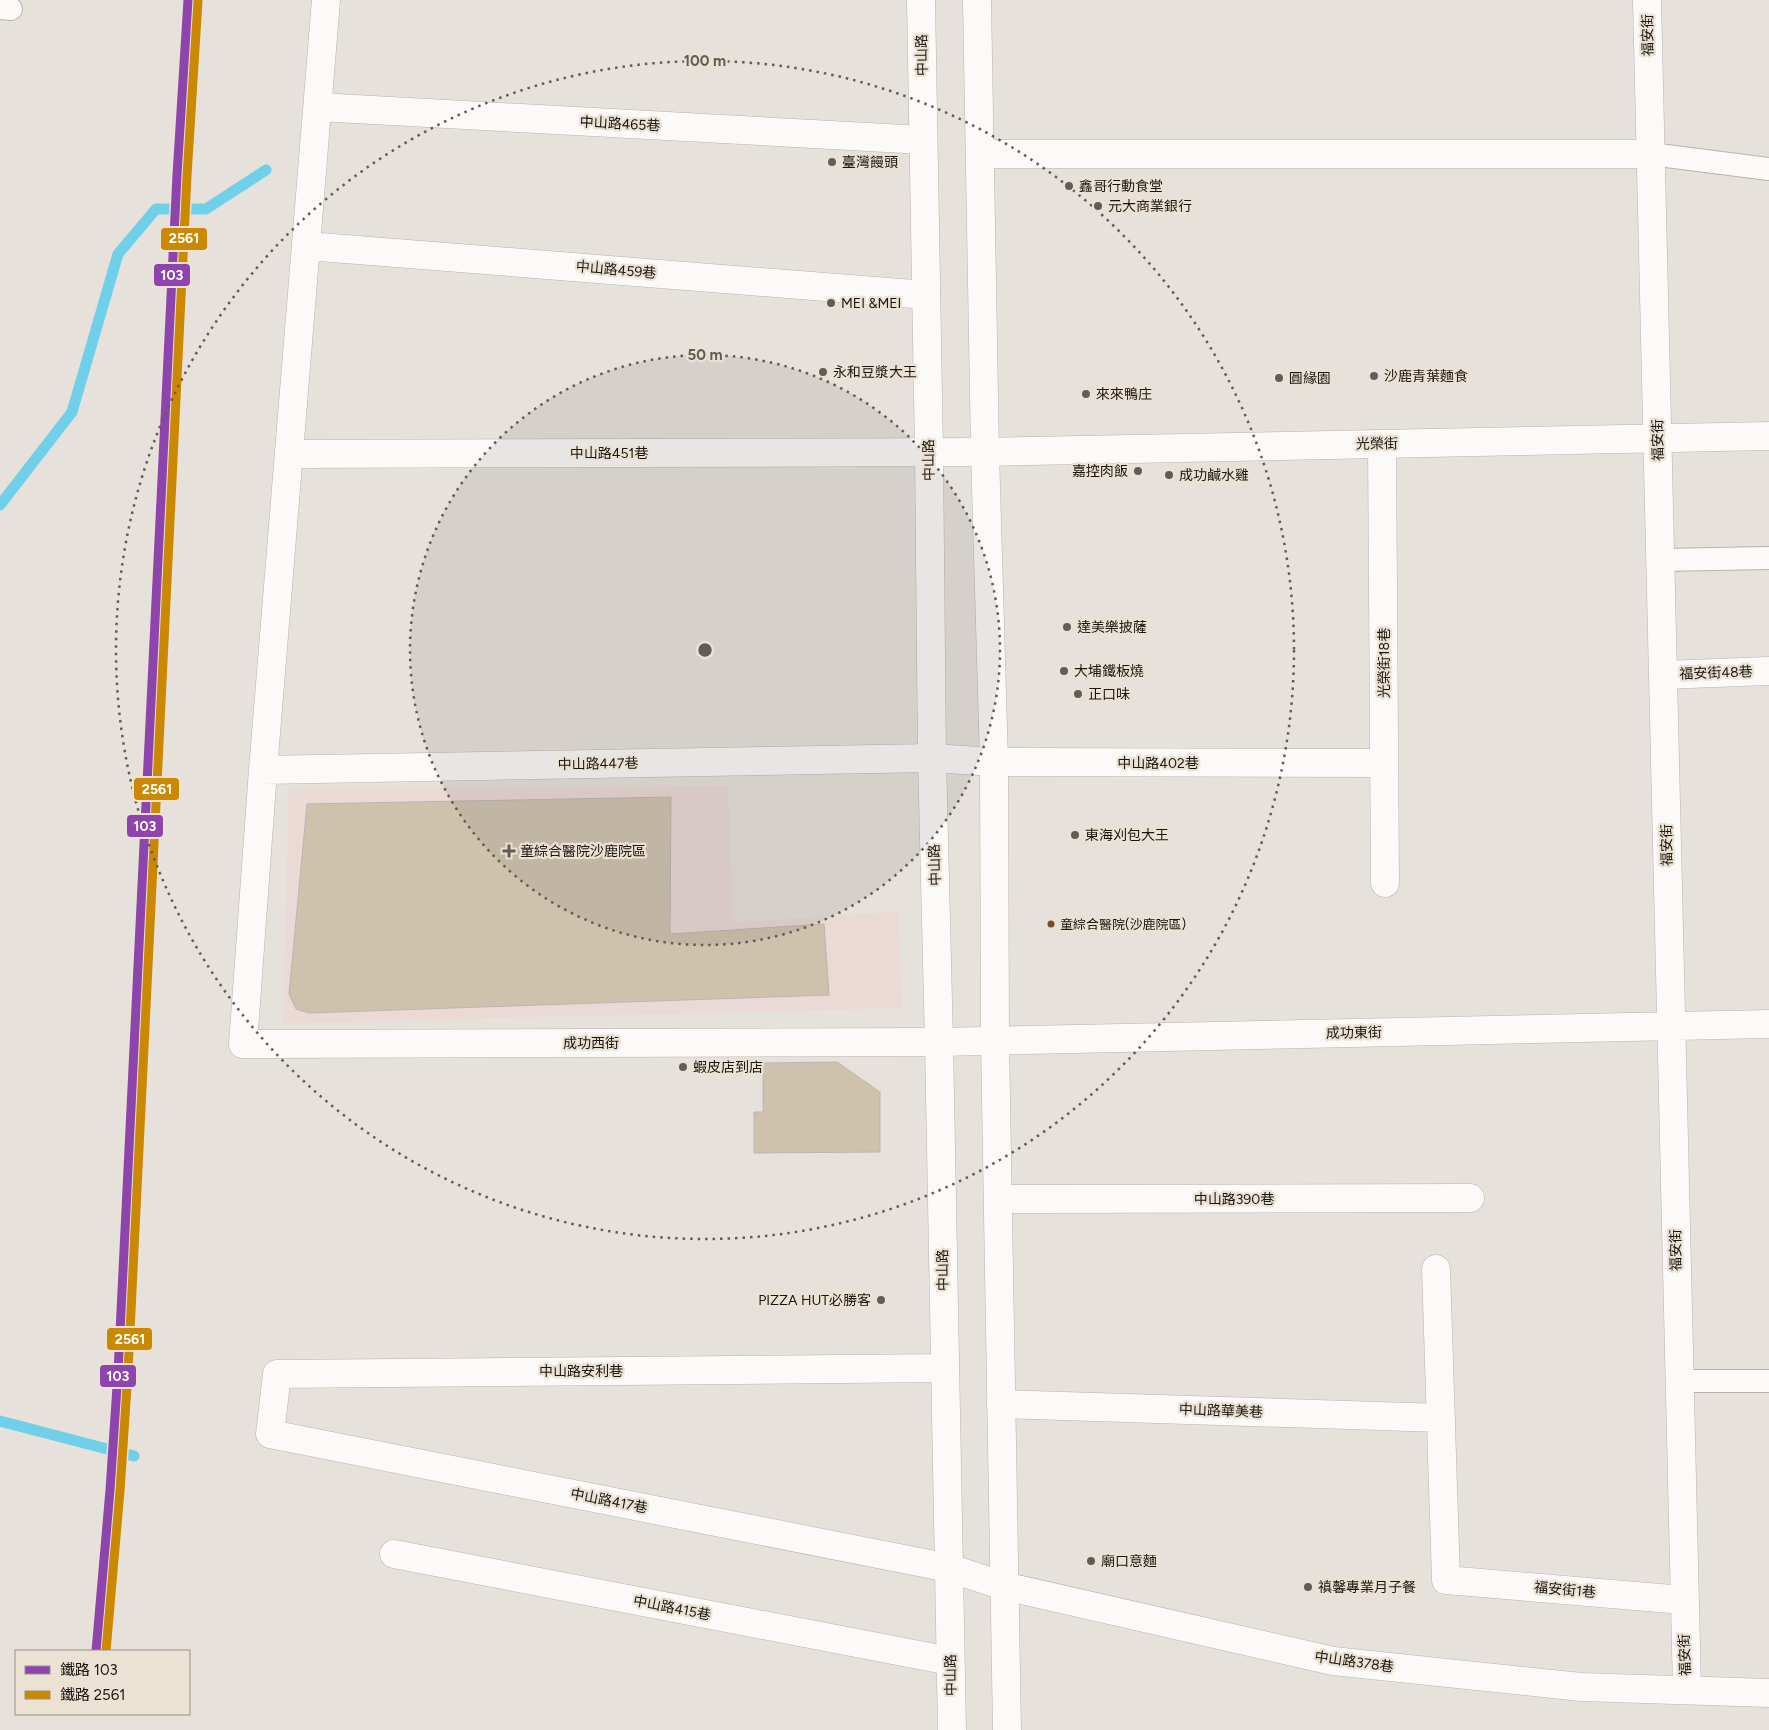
<svg xmlns="http://www.w3.org/2000/svg" width="1769" height="1730" font-family="Figtree,'Noto Sans TC',sans-serif">
<rect width="100%" height="100%" fill="#e6e1da"/>
<path fill="#ead9d5" d="M728 786 733 922 898 912 902 1008 283 1023 289 789Z"/>
<g fill="none" stroke-linecap="round" stroke-linejoin="round">
<path stroke="#70d0ea" stroke-width="11" d="M0 505 72 412 118 254 156 209H206L266 170
M0 1421 134 1456"/>
</g>
<path fill="#cfc2ad" stroke="#bab6b0" d="M671 797 670 934 824 924 829 995 309 1013 296 1009 289 994 307 804Z
M837 1062 880 1092V1152L754 1153V1112H763V1063Z"/>
<g fill="none" stroke-linecap="round" stroke-linejoin="round">
<g stroke="#b7b3ad" stroke-width="24">
<path id="lane" d="M0 8 11 9
M1651 154 1769 169
M1660 560 1769 558
M1679 1381H1769"/>
</g>
<g stroke="#b7b3ad" stroke-width="29">
<path id="street" d="M326 0 263 770 243 1044 939 1042 1769 1024
M1647 0 1687 1690
M318 107 923 140
M980 154H1651
M307 246 926 295
M1382 444 1385 883
M290 454 985 452 1769 436
M1663 675 1769 671
M263 770 932 758 994 762 1384 763
M998 1199 1470 1198
M1436 1269 1446 1580 1683 1600
M945 1368 277 1374 270 1434 949 1568 1004 1586 1333 1661 1581 1687 1769 1693
M1001 1404 1441 1418
M394 1554 950 1661"/>
</g>
<g stroke="#b7b3ad" stroke-width="29">
<path id="secondary" d="M921 0 929 452 932 758 939 1042 952 1730
M977 0 985 452 994 762 995 1041 1007 1730"/>
</g>
<use href="#lane" stroke="#fbfaf9" stroke-width="22"/>
<use href="#street" stroke="#fbfaf9" stroke-width="28"/>
<use href="#secondary" stroke="#fbfaf9" stroke-width="28"/>
<g stroke="#ece2d4" stroke-width="12">
<path id="rail-1" d="M96 1651 110 1490 118 1372 177 175 188 0"/>
</g>
<g stroke="#ece2d4" stroke-width="12">
<path id="rail-2" d="M106 1651 120 1491 128 1372 187 176 198 1"/>
</g>
<use href="#rail-1" stroke="#8e44ad" stroke-width="9"/>
<use href="#rail-2" stroke="#cb8903" stroke-width="9"/>
</g>
<circle cx="705" cy="650" r="295" fill="#615c57" fill-opacity=".12"/>
<g fill="none" stroke="#615c57" stroke-width="2.5" stroke-dasharray="2.5 5">
<circle cx="705" cy="650" r="295"/>
<circle cx="705" cy="650" r="589"/>
</g>
<g fill="#615c57" stroke="#ece2d4" stroke-width="2">
<circle cx="832" cy="162" r="5"/>
<circle cx="1069" cy="186" r="5"/>
<circle cx="1098" cy="206" r="5"/>
<circle cx="831" cy="303" r="5"/>
<circle cx="823" cy="372" r="5"/>
<circle cx="1374" cy="376" r="5"/>
<circle cx="1279" cy="378" r="5"/>
<circle cx="1086" cy="394" r="5"/>
<circle cx="1138" cy="471" r="5"/>
<circle cx="1169" cy="475" r="5"/>
<circle cx="1067" cy="627" r="5"/>
<circle cx="1064" cy="671" r="5"/>
<circle cx="1078" cy="694" r="5"/>
<circle cx="1075" cy="835" r="5"/>
<path d="M506.5 843.5h5v5h5v5h-5v5h-5v-5h-5v-5h5z"/>
<circle cx="683" cy="1067" r="5"/>
<circle cx="881" cy="1300" r="5"/>
<circle cx="1091" cy="1561" r="5"/>
<circle cx="1308" cy="1587" r="5"/>
</g>
<circle fill="#7a4b2a" stroke="#ece2d4" stroke-width="2" cx="1051" cy="924" r="4.5"/>
<g text-anchor="middle" dominant-baseline="central" stroke-width="4.5" stroke-linejoin="round" paint-order="stroke">
<g font-size="13" fill="#191511" stroke="#ece2d4" text-anchor="start">
<text x="1060" y="924">童綜合醫院(沙鹿院區)</text>
</g>
<g font-size="14" fill="#191511" stroke="#ece2d4">
<text transform="translate(1648 35) rotate(-91)">福安街</text>
<text transform="translate(922 55) rotate(-91)">中山路</text>
<text transform="translate(620 124) rotate(3)">中山路465巷</text>
<text transform="translate(616 270) rotate(5)">中山路459巷</text>
<text transform="translate(1658 440) rotate(-91)">福安街</text>
<text transform="translate(1377 444) rotate(-1)">光榮街</text>
<text x="609" y="453">中山路451巷</text>
<text transform="translate(929 460) rotate(-91)">中山路</text>
<text transform="translate(1384 663) rotate(-90)">光榮街18巷</text>
<text transform="translate(1716 673) rotate(-2)">福安街48巷</text>
<text x="1158" y="763">中山路402巷</text>
<text transform="translate(598 764) rotate(-1)">中山路447巷</text>
<text transform="translate(1667 845) rotate(-91)">福安街</text>
<text transform="translate(935 865) rotate(-92)">中山路</text>
<text transform="translate(1354 1033) rotate(-1)">成功東街</text>
<text x="591" y="1043">成功西街</text>
<text x="1234" y="1199">中山路390巷</text>
<text transform="translate(1676 1250) rotate(-91)">福安街</text>
<text transform="translate(943 1270) rotate(-91)">中山路</text>
<text x="581" y="1371">中山路安利巷</text>
<text transform="translate(1221 1411) rotate(2)">中山路華美巷</text>
<text transform="translate(609 1501) rotate(11)">中山路417巷</text>
<text transform="translate(1565 1590) rotate(5)">福安街1巷</text>
<text transform="translate(672 1608) rotate(11)">中山路415巷</text>
<text transform="translate(1685 1655) rotate(-92)">福安街</text>
<text transform="translate(1354 1662) rotate(8)">中山路378巷</text>
<text transform="translate(951 1675) rotate(-91)">中山路</text>
</g>
<g font-size="14" fill="#191511" stroke="#ece2d4" text-anchor="start">
<text x="842" y="162">臺灣饅頭</text>
<text x="1079" y="186">鑫哥行動食堂</text>
<text x="1108" y="206">元大商業銀行</text>
<text x="841" y="303">MEI &amp;MEI</text>
<text x="833" y="372">永和豆漿大王</text>
<text x="1384" y="376">沙鹿青葉麵食</text>
<text x="1289" y="378">圓緣園</text>
<text x="1096" y="394">來來鴨庄</text>
<text x="1128" y="471" text-anchor="end">嘉控肉飯</text>
<text x="1179" y="475">成功鹹水雞</text>
<text x="1077" y="627">達美樂披薩</text>
<text x="1074" y="671">大埔鐵板燒</text>
<text x="1088" y="694">正口味</text>
<text x="1085" y="835">東海刈包大王</text>
<text x="520" y="851">童綜合醫院沙鹿院區</text>
<text x="693" y="1067">蝦皮店到店</text>
<text x="871" y="1300" text-anchor="end">PIZZA HUT必勝客</text>
<text x="1101" y="1561">廟口意麵</text>
<text x="1318" y="1587">禛馨專業月子餐</text>
</g>
</g>
<circle cx="705" cy="650" r="8" fill="#615c57" stroke="#ece2d4" stroke-width="2.5"/>
<g font-size="15" text-anchor="middle" font-weight="bold" fill="#615c57" stroke="#ece2d4" stroke-width="4.5" stroke-linejoin="round" paint-order="stroke">
<text x="705" y="66">100 m</text>
<text x="705" y="360">50 m</text>
</g>
<g stroke="#ece2d4" stroke-width="2">
<rect x="160" y="227" width="48" height="24" rx="5" fill="#cb8903"/>
<rect x="153" y="263" width="38" height="24" rx="5" fill="#8e44ad"/>
<rect x="133" y="777" width="47" height="24" rx="5" fill="#cb8903"/>
<rect x="126" y="814" width="38" height="24" rx="5" fill="#8e44ad"/>
<rect x="106" y="1327" width="47" height="24" rx="5" fill="#cb8903"/>
<rect x="99" y="1364" width="38" height="24" rx="5" fill="#8e44ad"/>
</g>
<g font-size="14" text-anchor="middle" font-weight="bold" fill="#fff">
<text x="184" y="243">2561</text>
<text x="172" y="280">103</text>
<text x="157" y="794">2561</text>
<text x="145" y="831">103</text>
<text x="130" y="1344">2561</text>
<text x="118" y="1381">103</text>
</g>
<rect x="15" y="1650" width="175" height="65" fill="#ece2d4" stroke="#989086"/>
<rect x="25" y="1666" width="25" height="8" fill="#8e44ad" stroke="#989086"/>
<text x="60" y="1675" font-size="15" fill="#191511">鐵路 103</text>
<rect x="25" y="1691" width="25" height="8" fill="#cb8903" stroke="#989086"/>
<text x="60" y="1700" font-size="15" fill="#191511">鐵路 2561</text>
</svg>
